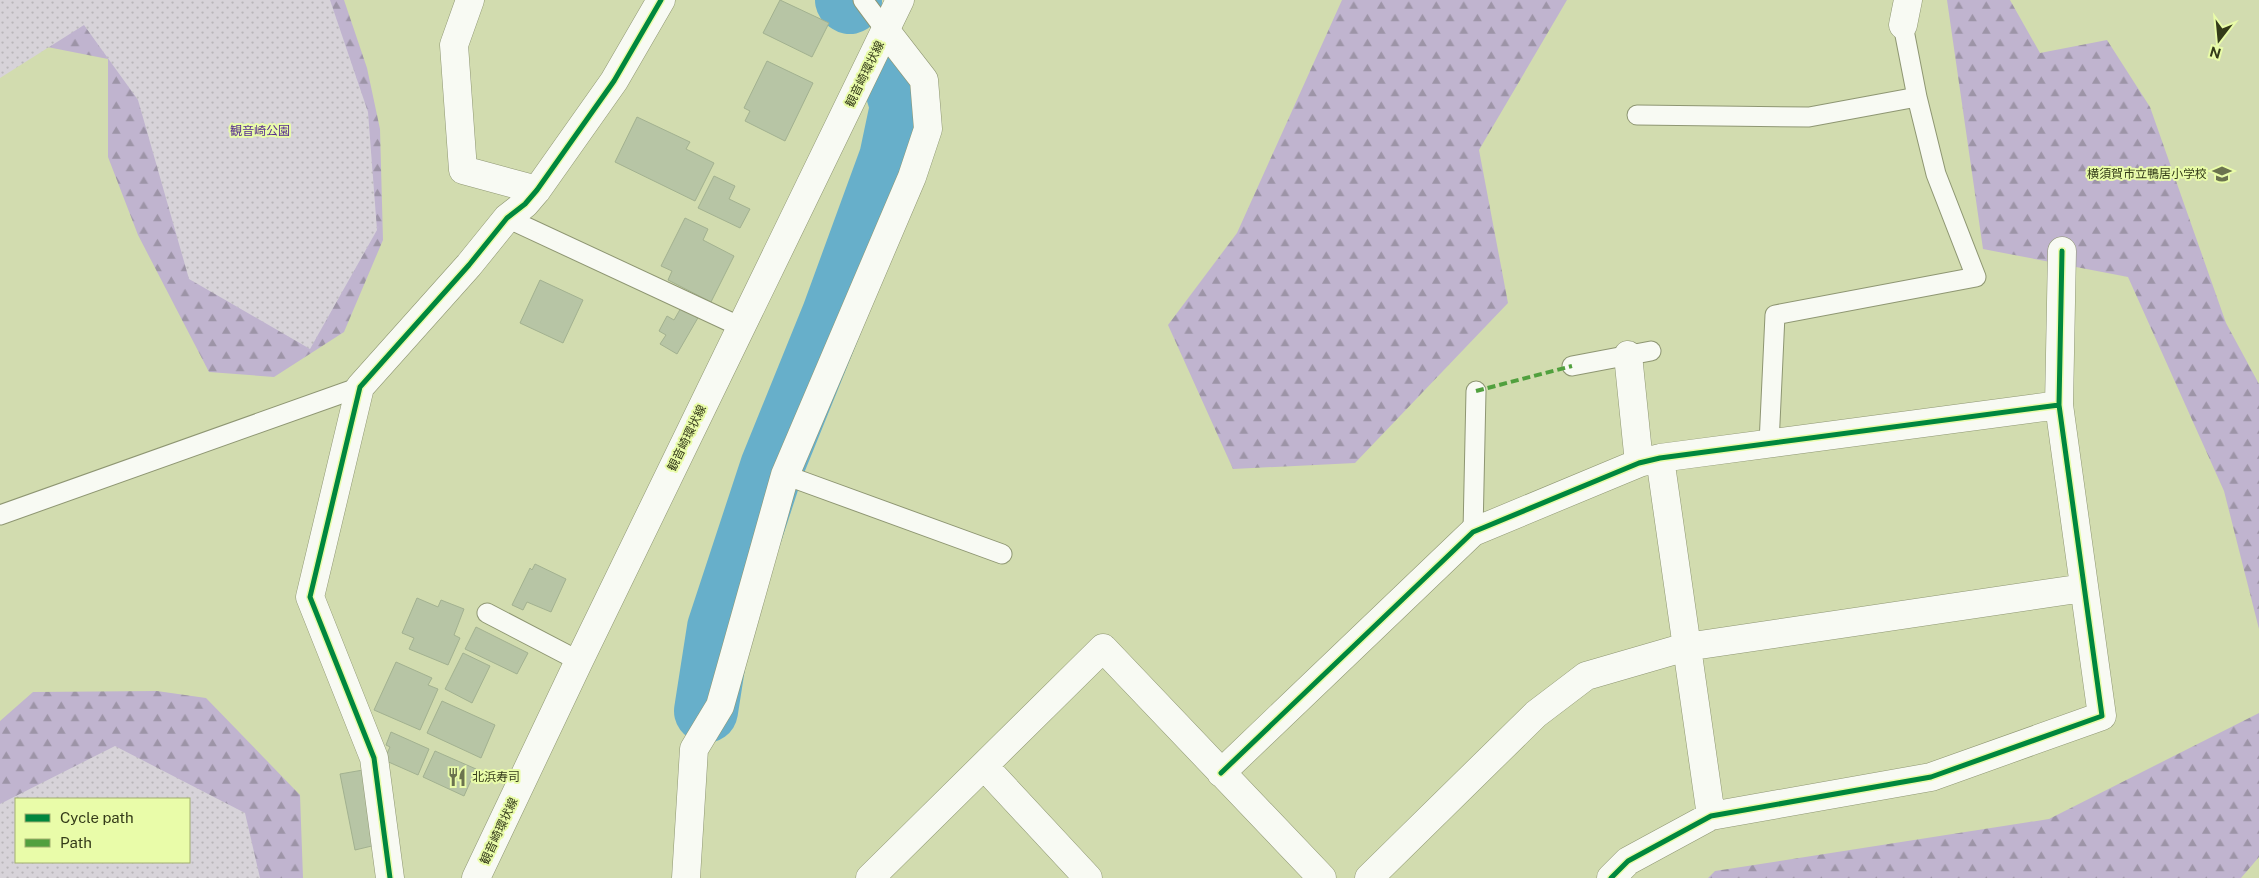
<svg xmlns="http://www.w3.org/2000/svg" width="2259" height="878" font-family="'Public Sans','Noto Sans JP',sans-serif">
<defs>
<pattern id="forest-firs" width="22" height="20" patternUnits="userSpaceOnUse" patternTransform="scale(1.25)"><rect width="22" height="20" fill="#c0b4cf"/><path d="M5 1l3.5 6h-7zM16 11l3.5 6h-7z" fill="#9d94a7"/></pattern>
<pattern id="park-dots" width="8" height="8" patternUnits="userSpaceOnUse" patternTransform="scale(1.25)"><rect width="8" height="8" fill="#d7d3d9"/><path d="M2 2h.1M6 6h.1" fill="none" stroke="#b9b6ba" stroke-width="1.8" stroke-linecap="round"/></pattern>
</defs>
<rect width="100%" height="100%" fill="#d2dcaf"/>
<path fill="url(#forest-firs)" fill-rule="evenodd" d="M0 0H344L367 68 380 129 383 240 344 332 274 377 209 372 138 235 108 157V59L17 41Z
M1342 0H1567L1479 150 1508 303 1355 463 1233 469 1168 325 1237 233Z
M1947 0H2010L2040 53 2107 40 2150 107 2226 323 2259 384V629L2224 491 2128 277 1983 249Z
M157 691 206 698 300 795 303 878H0V721L33 692ZM16 799H189V862H16Z
M2259 713V857L2241 878H1708L1715 871 2049 819Z"/>
<path fill="url(#park-dots)" fill-rule="evenodd" d="M0 0H330L368 112 377 230 310 349 189 279 138 100 84 25 0 78Z
M115 746 245 813 260 878H0V804ZM189 799V862H16V799Z"/>
<g fill="none" stroke-linecap="round" stroke-linejoin="round">
<path stroke="#67afca" stroke-width="64" d="M847 0 850 2
M706 711 719 628 772 467 834 314 891 158 902 106 894 80"/>
</g>
<path fill="#b7c5a5" stroke="#a2b190" d="M780 0 829 23 812 57 763 33Z
M767 61 813 83 785 141 745 121 750 111 744 108Z
M637 117 690 142 686 149 714 163 695 201 615 162Z
M714 176 735 186 729 199 750 209 740 228 698 208Z
M685 218 708 229 703 240 734 256 711 302 668 280 672 271 661 266Z
M540 280 583 300 563 343 520 323Z
M682 306 699 316 677 354 660 344 666 335 659 331 667 316 674 320Z
M535 564 566 579 551 612 527 602 523 610 512 605 530 568 532 570Z
M417 598 438 607 441 600 464 609 454 635 460 638 448 665 409 649 414 638 402 633Z
M476 627 528 653 517 674 465 649Z
M463 653 490 666 472 703 445 689Z
M396 662 432 678 428 685 438 689 420 730 374 710Z
M442 701 495 725 481 758 427 733Z
M391 732 429 749 418 775 384 760 390 747 386 745Z
M435 751 476 769 464 796 423 777Z
M363 770 376 845 355 850 340 774Z"/>
<g fill="none" stroke-linecap="round" stroke-linejoin="round">
<g stroke="#8e9672" stroke-width="21">
<path id="service" d="M863 0 886 31
M1637 115 1809 117 1917 97
M507 218 741 327
M1572 366 1651 351
M1769 444 1775 315 1976 277 1936 174 1917 97 1903 25
M785 475 1002 554
M0 515 360 387
M1473 532 1476 391
M487 613 579 661"/>
</g>
<g stroke="#8e9672" stroke-width="29">
<path id="minor" d="M470 0 454 45 463 170 537 190
M1903 25 1908 0
M1628 355 1639 463
M1660 458 1711 816
M984 766 1088 878
M1221 773 1473 532 1639 463 1660 458 2059 405
M390 878 374 758 310 597 360 387 469 265 507 218 525 204 537 190 614 81 661 0
M686 878 694 749 720 706 785 475 912 177 928 129 924 80 886 31
M870 878 1103 648 1322 878
M1369 878 1536 714 1586 676 1686 647 2084 588
M1611 878 1628 861 1711 816 1931 777 2102 716 2059 405 2062 251"/>
</g>
<g stroke="#8e9672" stroke-width="29">
<path id="secondary" d="M476 878 579 661 900 0"/>
</g>
<use href="#service" stroke="#f8faf3" stroke-width="19"/>
<use href="#minor" stroke="#f8faf3" stroke-width="28"/>
<use href="#secondary" stroke="#f8faf3" stroke-width="28"/>
<path stroke="#51a03e" stroke-width="4" stroke-dasharray="8 4" stroke-linecap="butt" d="M1476 391 1572 366"/>
<g stroke="#e9fca9" stroke-width="8">
<path id="cycleway" d="M1221 773 1473 532 1639 463 1660 458 2059 405
M390 878 374 758 310 597 360 387 469 265 507 218 525 204 537 190 614 81 661 0
M1611 878 1628 861 1711 816 1931 777 2102 716 2059 405 2062 251"/>
</g>
<use href="#cycleway" stroke="#00873e" stroke-width="5"/>
</g>
<defs>
<g id="school-bare" transform="scale(1.5)"><path d="M0-5L7-2L0 1L-7-2ZM-4 1L0 2.5L4 1V4Q0 6-4 4Z" fill="#6b734e" stroke="#e9fca9" stroke-width="2.5" paint-order="stroke"/></g>
<g id="restaurant-bare" transform="scale(1.5)"><path d="M-5-6h1v4h1v-4h1v4h1v-4h1v5L-1.5 .5V6h-2V.5L-5-1ZM5-6V6H3V1.5H1.5Q1.5-4 5-6Z" fill="#6b734e" stroke="#e9fca9" stroke-width="2.5" paint-order="stroke"/></g>
</defs>
<g fill-rule="evenodd">
<use href="#school-bare" x="2222" y="174"/>
<use href="#restaurant-bare" x="457" y="777"/>
</g>
<g text-anchor="middle" dominant-baseline="central" stroke-width="4" stroke-linejoin="round" paint-order="stroke">
<g font-size="12" fill="#343b19" stroke="#e9fca9">
<text transform="translate(865 74) rotate(-64)">観音崎環状線</text>
<text transform="translate(687 438) rotate(-64)">観音崎環状線</text>
<text transform="translate(499 831) rotate(-65)">観音崎環状線</text>
</g>
<g font-size="12" fill="#562c8e" stroke="#e9fca9">
<text x="260" y="131">観音崎公園</text>
</g>
<g font-size="12" fill="#343b19" stroke="#e9fca9" text-anchor="end">
<text x="2207" y="174">横須賀市立鴨居小学校</text>
<text x="472" y="777" text-anchor="start">北浜寿司</text>
</g>
</g>
<rect x="15" y="798" width="175" height="65" fill="#e9fca9" stroke="#a1af6f"/>
<rect x="25" y="814" width="25" height="8" fill="#00873e" stroke="#a1af6f"/>
<text x="60" y="823" font-size="15" fill="#343b19">Cycle path</text>
<rect x="25" y="839" width="25" height="8" fill="#51a03e" stroke="#a1af6f"/>
<text x="60" y="848" font-size="15" fill="#343b19">Path</text>
<g transform="translate(2219 40) rotate(196)" stroke="#e9fca9" stroke-width="4" paint-order="stroke">
<path d="M0-4L9 19L0 12L-9 19Z" fill="#343b19"/>
<text y="-8" font-size="14" font-weight="bold" text-anchor="middle" fill="#343b19">N</text>
</g>
</svg>
